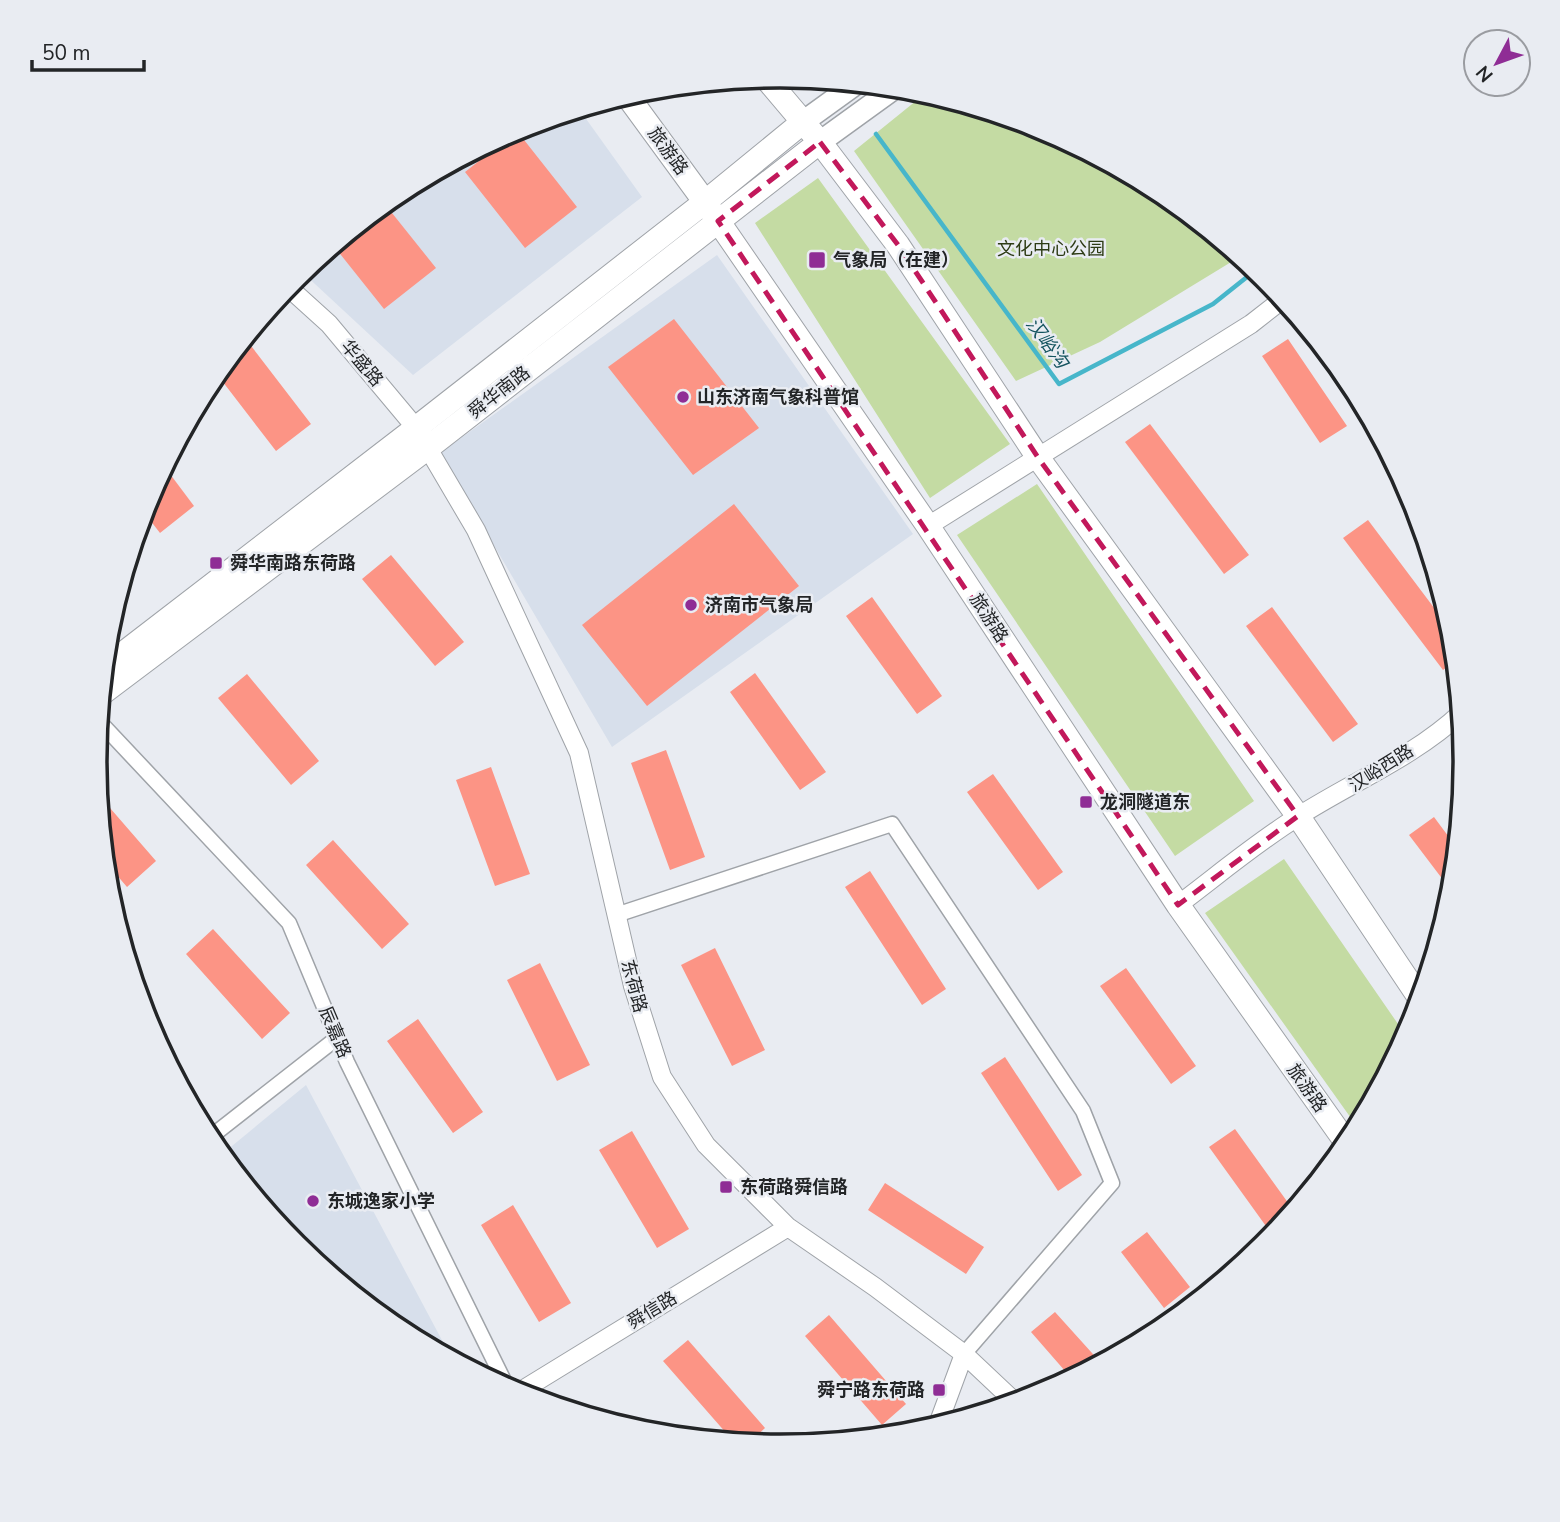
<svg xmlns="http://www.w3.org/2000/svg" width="1560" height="1522" font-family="'Nunito Sans','Noto Sans SC',sans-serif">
<rect width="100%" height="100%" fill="#e9ecf2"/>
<path fill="#d7dfeb" d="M579 109 642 197 413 375 301 271 399 191 518 127Z
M717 255 913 534 612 747 440 453Z
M306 1085 452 1359 399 1331 295 1246 221 1155Z"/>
<path fill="#c4dba3" d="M927 92 1043 128 1161 191 1241 256 1100 342 1016 381 854 151Z
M818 178 1010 444 930 498 755 223Z
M1037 484 1254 801 1175 856 957 535Z
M1284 859 1407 1037 1358 1128 1205 913Z"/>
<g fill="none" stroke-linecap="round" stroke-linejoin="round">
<path stroke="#47b6ca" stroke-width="4.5" d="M876 134 1059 384 1213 304 1257 269"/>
</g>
<path fill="#fc9485" d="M517 131 577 207 525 248 465 172Z
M384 203 436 268 384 309 333 245Z
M674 319 759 428 693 475 608 367Z
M245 338 311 424 276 451 216 373Z
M1288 339 1347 426 1320 443 1262 356Z
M1150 424 1249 555 1224 574 1125 442Z
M164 466 194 506 160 533 143 511 147 498Z
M734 504 799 586 647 706 582 625Z
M1368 520 1453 633 1456 660 1443 670 1343 538Z
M391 555 464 642 435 666 362 579Z
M872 597 942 696 917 714 846 616Z
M1272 607 1358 724 1333 742 1246 626Z
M755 673 826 772 800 790 730 692Z
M247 674 319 761 291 785 218 698Z
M666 750 705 857 670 870 631 763Z
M491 767 530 874 495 886 456 780Z
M993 774 1063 872 1038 890 967 792Z
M97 793 156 861 127 887 104 860Z
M1434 817 1457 848 1453 893 1409 835Z
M333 840 409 924 382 949 306 865Z
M870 871 946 989 922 1005 845 887Z
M213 929 290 1013 262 1039 186 954Z
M715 948 765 1050 732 1066 681 965Z
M540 963 590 1065 557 1081 507 980Z
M1126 968 1196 1066 1171 1084 1100 986Z
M418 1019 483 1112 453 1133 387 1041Z
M1005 1057 1082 1175 1058 1191 981 1073Z
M1235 1129 1294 1211 1273 1236 1209 1147Z
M632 1131 689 1229 657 1248 599 1150Z
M885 1183 984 1247 966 1274 868 1210Z
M513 1205 571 1303 539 1322 481 1225Z
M1147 1232 1190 1287 1164 1308 1121 1252Z
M1055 1312 1101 1363 1072 1379 1031 1332Z
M829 1315 906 1404 882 1425 805 1336Z
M688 1340 765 1428 747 1444 734 1442 663 1361Z"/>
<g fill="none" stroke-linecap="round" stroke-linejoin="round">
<g stroke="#9fa3a8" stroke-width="17">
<path id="minor" d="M98 720 289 923 347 1062 508 1389
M616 915 892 824 1083 1111 1112 1183 964 1354
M208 1139 337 1038"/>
</g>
<g stroke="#9fa3a8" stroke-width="20">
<path id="tertiary" d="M287 286 329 324 416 428 476 530 579 753 633 986 662 1077 706 1145 788 1227 875 1287 964 1354 1016 1403
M928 526 1251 324 1283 299
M1178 905C1218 875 1257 842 1299 816 1352 782 1414 757 1461 713
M516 1394 788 1227
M937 1427 964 1354"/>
</g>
<g stroke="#9fa3a8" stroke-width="24">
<path id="secondary" d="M803 122 857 83
M820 142 896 87"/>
</g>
<g stroke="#9fa3a8" stroke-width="25">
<path id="primary" d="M765 77 820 142 898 245 1039 459 1298 816 1421 1000
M626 94 705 202 928 526 1178 905 1348 1145
M103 669 416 428 705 202 803 122
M101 694 429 447 820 142"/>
</g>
<use href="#minor" stroke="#fff" stroke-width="14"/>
<use href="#tertiary" stroke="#fff" stroke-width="18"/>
<use href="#secondary" stroke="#fff" stroke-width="21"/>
<use href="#primary" stroke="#fff" stroke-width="23"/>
</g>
<path fill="none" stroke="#c2185b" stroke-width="5" stroke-dasharray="14 9" stroke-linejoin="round" d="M820 142 898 245 1039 459 1298 816 1178 905 718 221Z"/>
<g fill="#8f2d95" stroke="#e9ecf2" stroke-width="2.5">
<rect x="808" y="251" width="18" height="18" rx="3.5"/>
<circle cx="683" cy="397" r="7"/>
<rect x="209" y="556" width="14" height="14" rx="3.5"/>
<circle cx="691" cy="605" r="7"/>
<rect x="1079" y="795" width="14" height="14" rx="3.5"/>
<rect x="719" y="1180" width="14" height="14" rx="3.5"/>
<circle cx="313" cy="1201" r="7"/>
<rect x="932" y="1383" width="14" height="14" rx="3.5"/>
</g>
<g text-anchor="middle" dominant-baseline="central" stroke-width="5" stroke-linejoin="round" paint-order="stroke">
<g font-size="18" fill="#232527" stroke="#e9ecf2">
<text transform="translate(668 151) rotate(54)">旅游路</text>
<text transform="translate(362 363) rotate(50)">华盛路</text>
<text transform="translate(499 392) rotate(-38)">舜华南路</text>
<text transform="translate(989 618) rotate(57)">旅游路</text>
<text transform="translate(1381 768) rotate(-32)">汉峪西路</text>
<text transform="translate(634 986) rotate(75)">东荷路</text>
<text transform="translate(335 1032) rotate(67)">辰嘉路</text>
<text transform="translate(1307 1088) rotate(55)">旅游路</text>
<text transform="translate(652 1310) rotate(-31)">舜信路</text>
</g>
<g font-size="18" fill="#2d3b14" stroke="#e9ecf2">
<text x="1051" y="249">文化中心公园</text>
</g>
<g font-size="18" font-weight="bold" fill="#232527" stroke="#e9ecf2" text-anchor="start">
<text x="833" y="260">气象局（在建）</text>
<text x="697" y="397">山东济南气象科普馆</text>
<text x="230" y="563">舜华南路东荷路</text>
<text x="705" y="605">济南市气象局</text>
<text x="1100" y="802">龙洞隧道东</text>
<text x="740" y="1187">东荷路舜信路</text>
<text x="327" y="1201">东城逸家小学</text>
<text x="925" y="1390" text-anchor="end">舜宁路东荷路</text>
</g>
<g font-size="19" font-style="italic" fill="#15545f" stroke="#e9ecf2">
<text transform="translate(1047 343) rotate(54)">汉峪沟</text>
</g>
</g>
<path d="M0 0H1560V1522H0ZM107 761a673 673 0 1 1 1346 0a673 673 0 1 1-1346 0Z" fill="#e9ecf2" fill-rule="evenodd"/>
<path fill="none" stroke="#232527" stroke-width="3.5" d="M107 761a673 673 0 1 1 1346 0a673 673 0 1 1-1346 0Z"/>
<g transform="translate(1497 63) rotate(229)"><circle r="33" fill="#e9ecf2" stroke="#9a9ca1" stroke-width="2"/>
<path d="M0-5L12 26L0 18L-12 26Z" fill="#8f2d95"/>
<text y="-10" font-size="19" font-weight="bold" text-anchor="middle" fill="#232527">N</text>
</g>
<path d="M32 60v10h112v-10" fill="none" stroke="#232527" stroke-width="3.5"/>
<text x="42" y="60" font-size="21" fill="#232527" stroke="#e9ecf2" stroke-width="5" paint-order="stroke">50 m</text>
</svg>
